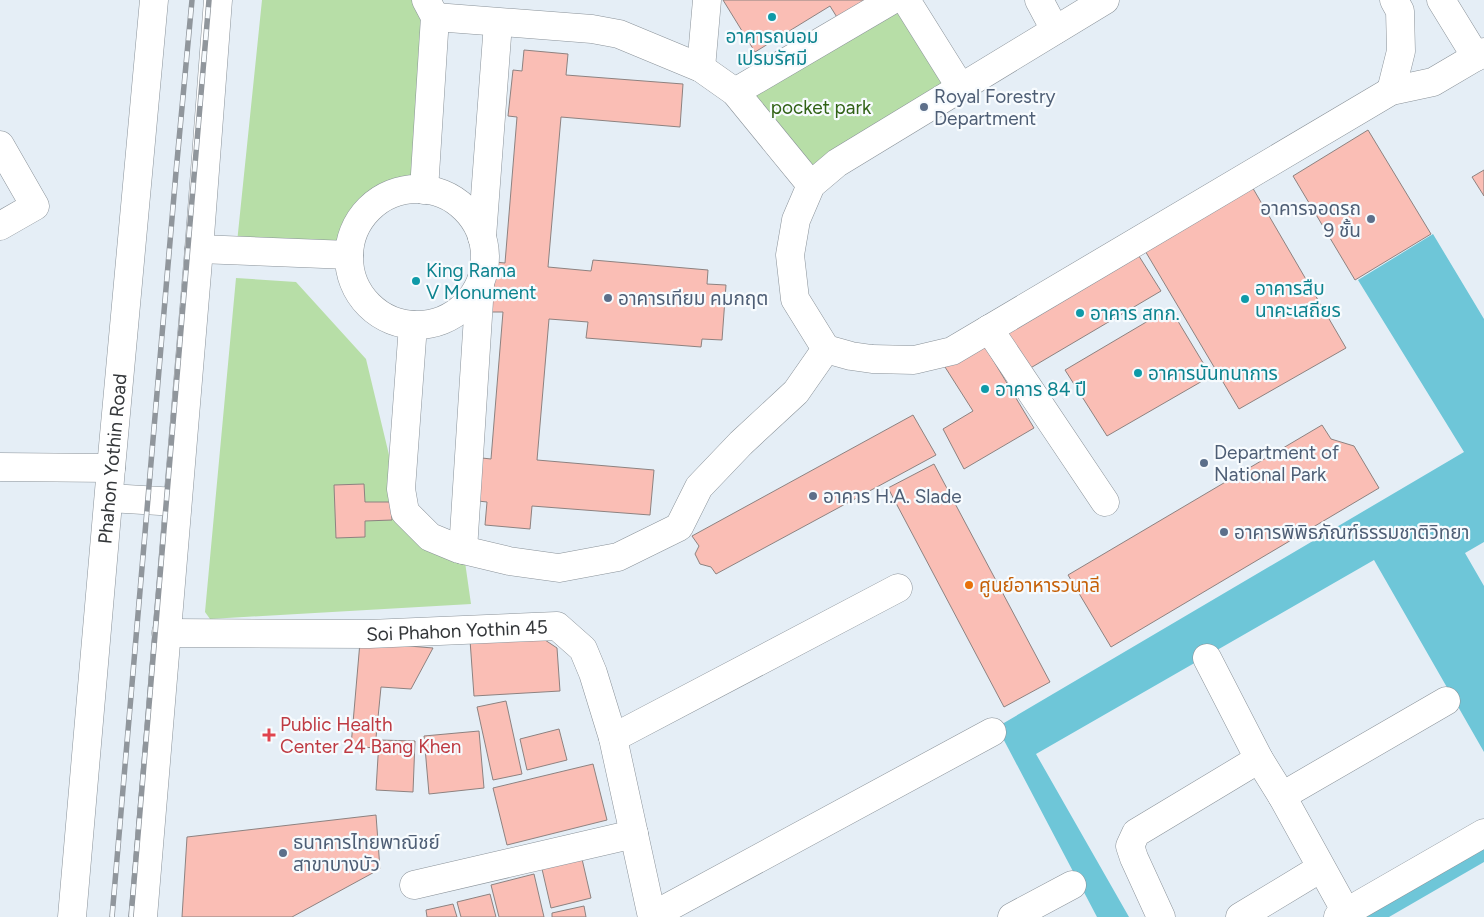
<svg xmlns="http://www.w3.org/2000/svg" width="1484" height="917" font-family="Figtree,'Noto Sans Thai',sans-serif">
<rect width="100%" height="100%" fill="#e5eef6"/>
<path fill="#b7dea7" d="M262 0H418L431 22 409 196 375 215 343 241 302 252 235 262Z
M892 0 961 88 811 185 735 92Z
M236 278 296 282 366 359 390 459 395 519 465 562 471 604 210 619 205 612Z"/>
<path fill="#6ec6d8" d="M1433 234 1484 319V542L1465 553 1484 586V752L1374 560 1036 754 1129 917H1097L997 727 1464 452 1358 280Z
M1484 847V862L1389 917H1365Z"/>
<path fill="#fabeb5" stroke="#8d8280" d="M723 0H872L843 27 830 6 755 52Z
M524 50 568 54 566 75 683 84 680 127 561 117 548 267 591 271 593 260 708 270 707 284 726 285 722 340 702 339 701 347 586 338 588 322 549 319 537 460 654 470 650 515 532 506 530 529 485 525 487 502 478 501 482 458 491 459 503 312H490L495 262 505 263 517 117 508 116 513 70 522 71Z
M1368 130 1431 234 1355 280 1293 176Z
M1484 170V196L1472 177Z
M1251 185 1346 348 1239 409 1144 249Z
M1137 253 1161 291 1022 373 999 336Z
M1170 308 1211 376 1107 436 1065 370Z
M984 345 1034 428 964 469 943 429 973 411 945 367Z
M913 415 936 455 716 574 711 567 700 564 695 554 699 546 692 536Z
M1322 425 1331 439 1354 446 1379 488 1111 647 1068 575Z
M934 464 1050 682 1004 707 888 488Z
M364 484 365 502H391L392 520 365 521V537L336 538 334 485Z
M539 636 557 648 560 691 474 696 470 640Z
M360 642 433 648 411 689 381 687 375 748 351 746Z
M506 701 522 774 493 780 477 707Z
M559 729 567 760 527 770 520 739Z
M479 731 484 788 429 794 424 736Z
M379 740 415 741 413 792 376 790Z
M593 764 607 820 507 845 493 788Z
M376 815 380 869 292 917H182L187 837Z
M582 859 591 898 551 908 542 869Z
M534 874 544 917H499L491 885Z
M490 894 496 917H461L457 902Z
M453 904 457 917H427L426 910Z
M584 906 586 917H552V913Z"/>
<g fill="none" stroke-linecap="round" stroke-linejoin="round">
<g stroke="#8a9299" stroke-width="29">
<g id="minor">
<path d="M906 0 961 88"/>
<path d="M1039 0 1055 30"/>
<path d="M1105 0 837 163 811 185 796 220 790 255 795 299 826 349 851 356 872 359 914 360 952 351 1391 91 1433 82 1484 52"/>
<path d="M1441 0 1476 57"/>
<path d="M435 17 592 29 619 34 701 68 735 92 811 185"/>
<path d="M701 68 707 0"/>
<path d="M1391 91 1401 51 1400 11 1394 0"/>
<path d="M735 92 892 0"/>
<path d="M0 145 35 206 0 226"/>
<circle cx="417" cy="257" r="68"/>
<path d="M424 190 435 17 426 0"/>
<path d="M482 237 498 23"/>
<path d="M199 249 349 255"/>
<path d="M413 325 401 489 405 512 430 537 459 549 509 561 559 568 618 557 679 527 699 487 741 443 796 392 826 349"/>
<path d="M989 329 1105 502"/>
<path d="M0 467 111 468"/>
<path d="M463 550 480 285"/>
<path id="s1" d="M166 633 369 634 557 626 583 649 593 673 613 738 652 917"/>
<path d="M1207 658 1259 759 1282 796 1346 912"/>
<path d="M613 738 898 588"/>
<path d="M1282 796 1446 701"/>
<path d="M414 885 634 834"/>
<path d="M652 916 992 732"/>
<path d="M1012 917 1072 885"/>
<path d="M1161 917 1134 858 1130 846 1136 833 1259 759"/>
<path d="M1240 917 1321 868"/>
<path d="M1338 917 1484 833"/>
</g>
</g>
<g stroke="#8a9299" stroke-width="29">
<g id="major">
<path d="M109 498 177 502"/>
<path id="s2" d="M72 917 111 468 154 0"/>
<path d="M143 917 199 249 218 0"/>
</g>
</g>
<use href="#minor" stroke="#fff" stroke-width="28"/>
<use href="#major" stroke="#fff" stroke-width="28"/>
<g stroke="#90969c" stroke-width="5.5">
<path id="rail" d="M112 917 176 172 192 0
M131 917 209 0"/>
</g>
<use href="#rail" stroke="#f7fbfe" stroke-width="4" stroke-dasharray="11" stroke-linecap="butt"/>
</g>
<g fill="#0f9aa8" stroke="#f7fbfe" stroke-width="2">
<circle cx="772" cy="17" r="5"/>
<circle cx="416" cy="281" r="5"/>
<circle cx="1245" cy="299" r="5"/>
<circle cx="1080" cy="313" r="5"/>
<circle cx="1138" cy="373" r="5"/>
<circle cx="985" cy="389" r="5"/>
</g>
<g fill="#5c6f8a" stroke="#f7fbfe" stroke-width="2">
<circle cx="924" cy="107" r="5"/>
<circle cx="1371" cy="219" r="5"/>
<circle cx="608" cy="298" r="5"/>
<circle cx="1204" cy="463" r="5"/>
<circle cx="813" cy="496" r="5"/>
<circle cx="1224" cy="532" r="5"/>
<circle cx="283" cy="853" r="5"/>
</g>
<circle fill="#e8710a" stroke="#f7fbfe" stroke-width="2" cx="969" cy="585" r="5"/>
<path fill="#e0444e" stroke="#f7fbfe" stroke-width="2" d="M266.5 727.5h5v5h5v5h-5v5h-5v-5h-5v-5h5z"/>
<g text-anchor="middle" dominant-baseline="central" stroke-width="4.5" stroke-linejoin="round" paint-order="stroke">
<g font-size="19" fill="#0d838f" stroke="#f7fbfe" text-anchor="start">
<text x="772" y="36" text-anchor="middle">อาคารถนอม<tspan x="772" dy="22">เปรมรัศมี</tspan></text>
<text x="426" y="270">King Rama<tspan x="426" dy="22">V Monument</tspan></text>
<text x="1255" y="288">อาคารสืบ<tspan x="1255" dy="22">นาคะเสถียร</tspan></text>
<text x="1090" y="313">อาคาร สทก.</text>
<text x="1148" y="373">อาคารนันทนาการ</text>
<text x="995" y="389">อาคาร 84 ปี</text>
</g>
<g font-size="19" fill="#4e5e75" stroke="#f7fbfe" text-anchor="start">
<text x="934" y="96">Royal Forestry<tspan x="934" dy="22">Department</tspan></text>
<text x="1361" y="208" text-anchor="end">อาคารจอดรถ<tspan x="1361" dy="22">9 ชั้น</tspan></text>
<text x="618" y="298">อาคารเทียม คมกฤต</text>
<text x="1214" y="452">Department of<tspan x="1214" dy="22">National Park</tspan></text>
<text x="823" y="496">อาคาร H.A. Slade</text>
<text x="1234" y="532">อาคารพิพิธภัณฑ์ธรรมชาติวิทยา</text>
<text x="293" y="842">ธนาคารไทยพาณิชย์<tspan x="293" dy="22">สาขาบางบัว</tspan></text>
</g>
<g font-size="19" fill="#316216" stroke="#f7fbfe">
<text x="821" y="107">pocket park</text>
</g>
<g font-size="19" fill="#333639" stroke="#f7fbfe">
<text stroke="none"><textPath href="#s2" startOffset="460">Phahon Yothin Road</textPath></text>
<text stroke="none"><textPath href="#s1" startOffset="291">Soi Phahon Yothin 45</textPath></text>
</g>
<g font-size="19" fill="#c56008" stroke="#f7fbfe" text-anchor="start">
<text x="979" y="585">ศูนย์อาหารวนาลี</text>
</g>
<g font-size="19" fill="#be3a42" stroke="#f7fbfe" text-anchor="start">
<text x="280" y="724">Public Health<tspan x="280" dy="22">Center 24 Bang Khen</tspan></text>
</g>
</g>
</svg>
